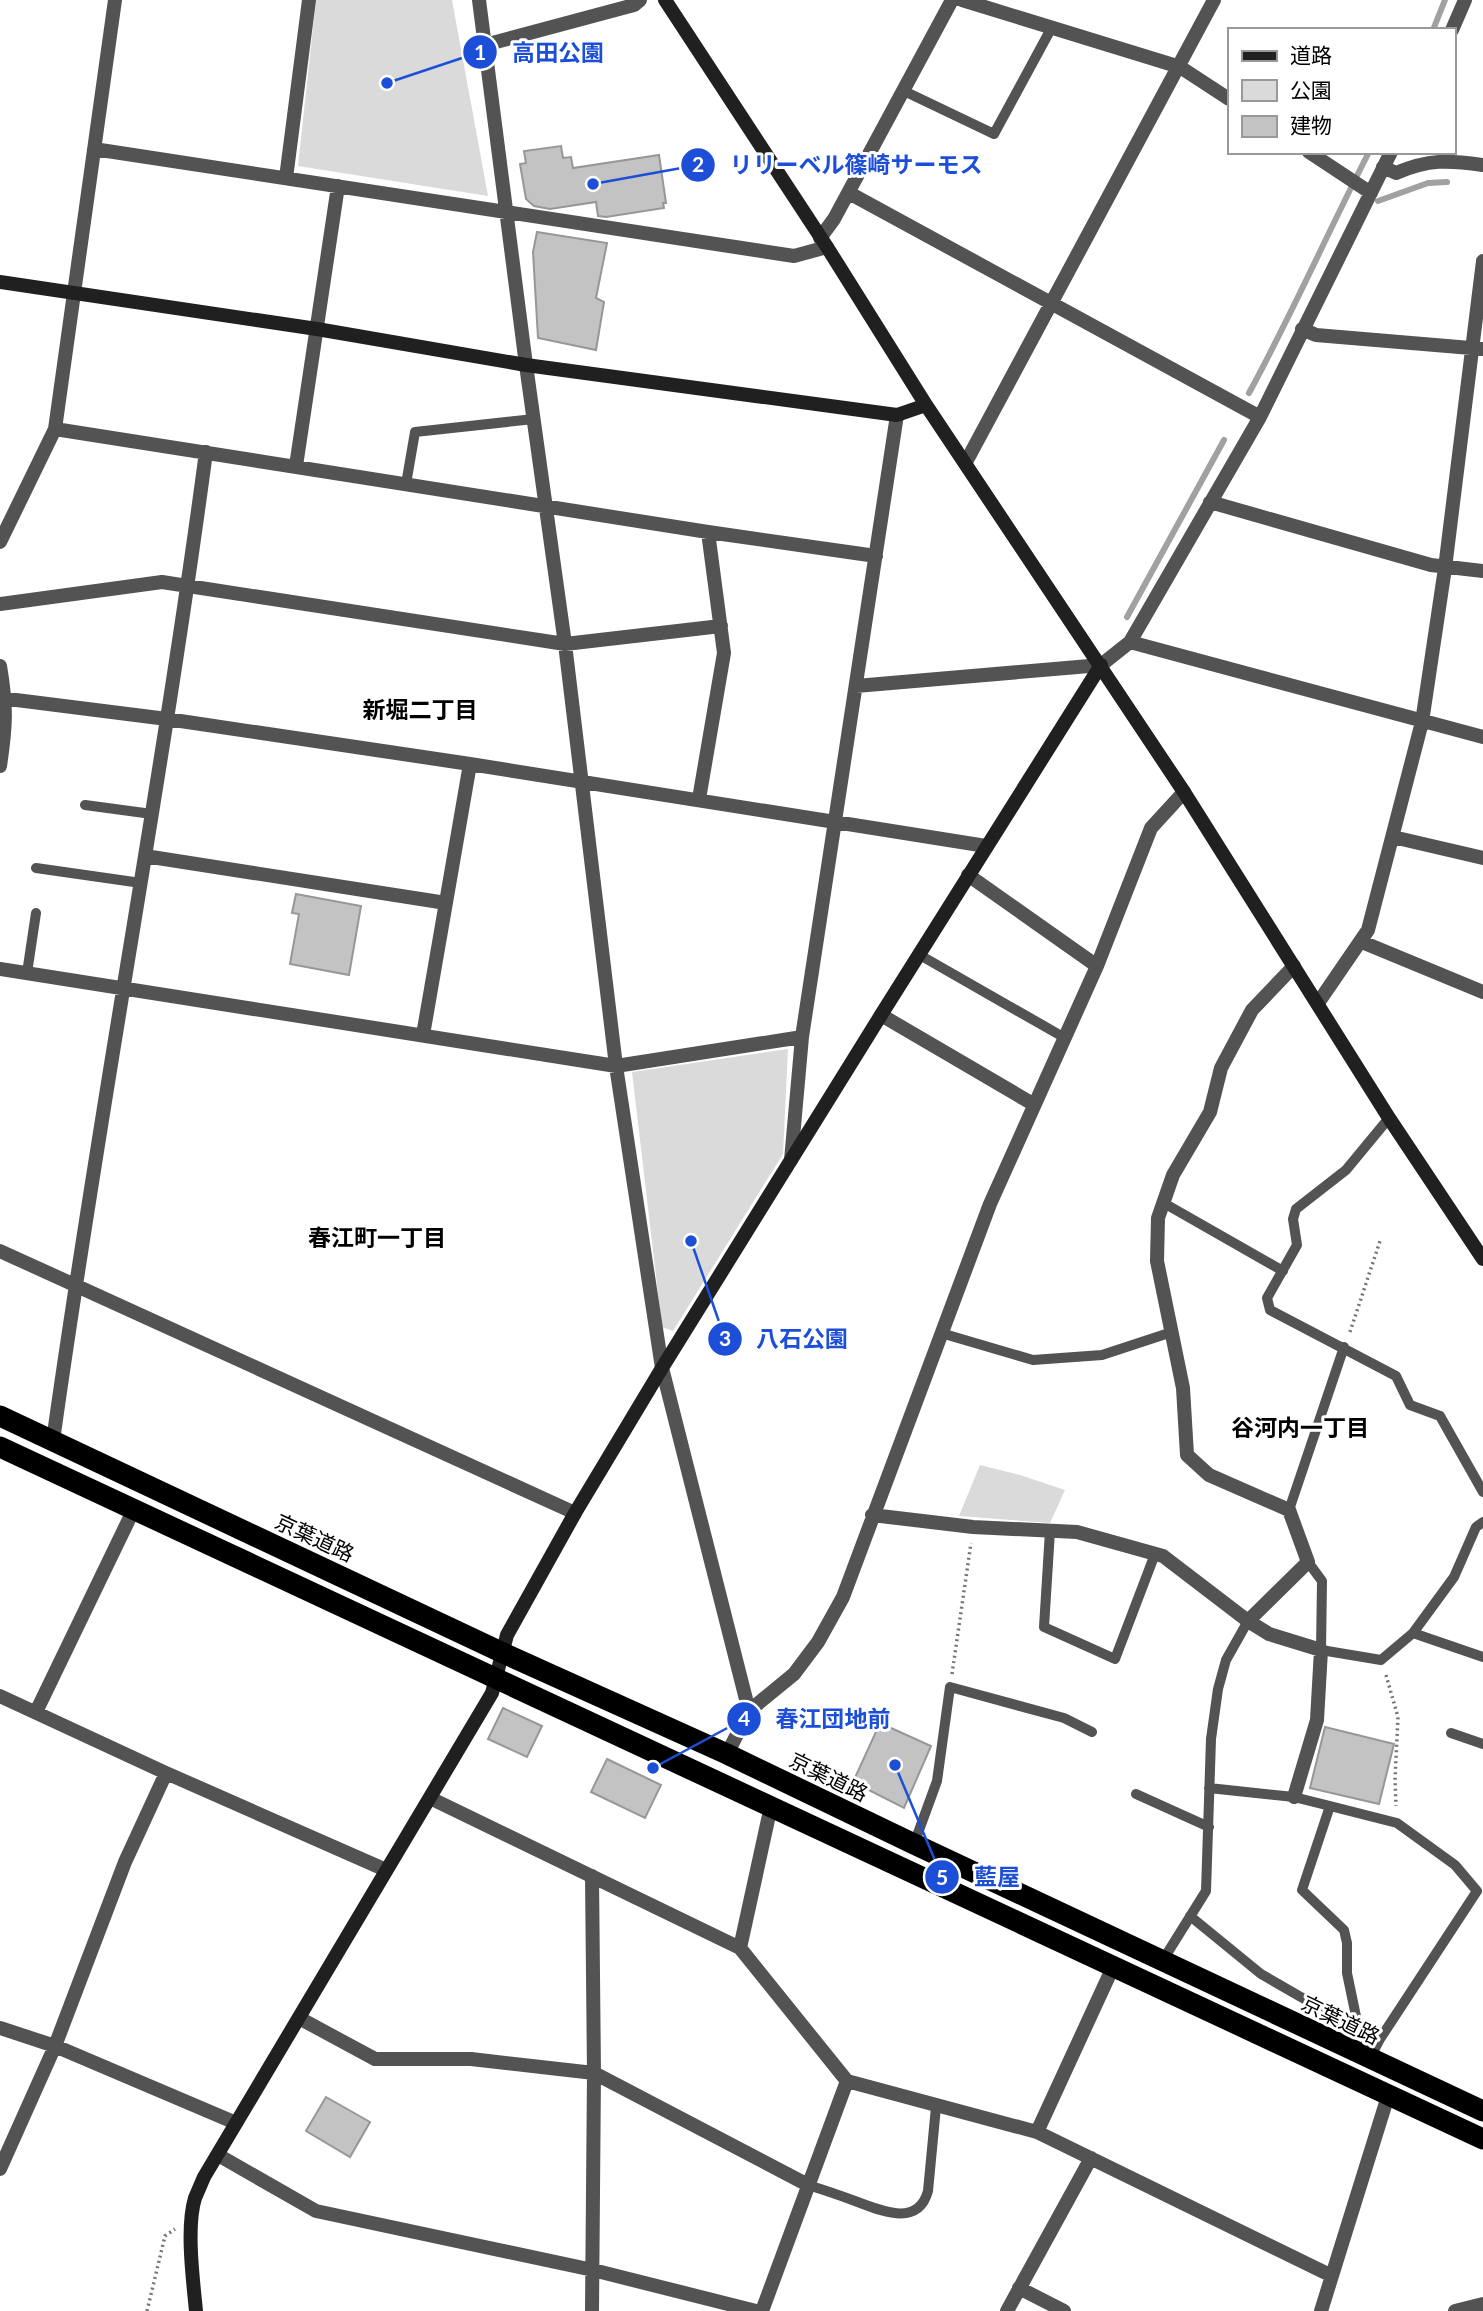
<svg xmlns="http://www.w3.org/2000/svg" width="1483" height="2311" font-family="Lato,'Noto Sans JP',sans-serif">
<rect width="100%" height="100%" fill="#fff"/>
<path fill="#dadada" d="M316 0H452L488 196 298 166Z
M788 1049 783 1154 673 1331 662 1327 632 1072Z
M980 1465 1020 1475 1065 1490 1050 1523 959 1516Z"/>
<g fill="none" stroke-linecap="round" stroke-linejoin="round">
<path stroke="#a1a1a1" stroke-width="6" d="M1433 30 1445 0
M1378 201 1428 183 1447 182
M1249 393C1292 314 1328 232 1369 152
M1127 617 1224 440"/>
</g>
<path fill="#c3c3c3" stroke="#979797" stroke-width="2" d="M561 146 563 158 571 157 573 168 659 155 666 203H663L664 208 606 217 598 216 596 202 550 209 534 206 526 199 520 164 526 163 524 151Z
M537 232 607 243 596 298 604 302 596 350 538 338 533 252Z
M296 894 361 906 349 975 290 964 299 914 292 913Z
M503 1708 542 1726 527 1757 488 1739Z
M880 1723 931 1746 904 1808 853 1782Z
M1325 1727 1394 1744 1379 1804 1310 1788Z
M607 1759 661 1785 645 1818 591 1792Z
M326 2097 370 2122 350 2157 306 2131Z"/>
<g fill="none" stroke-linecap="round" stroke-linejoin="round">
<path stroke="#757575" stroke-width="3.5" stroke-dasharray="2 3.5" stroke-linecap="butt" d="M1350 1332 1380 1241
M952 1674 971 1543
M1386 1675 1398 1717 1395 1779 1396 1806
M147 2311 165 2236 175 2229"/>
<path stroke="#535353" stroke-width="10" d="M904 91 994 134 1052 27
M406 484 415 432 534 419
M85 805 152 814
M36 868 141 883
M918 954 1065 1038
M27 973 36 913
M1389 1118 1346 1170 1296 1209 1293 1219 1297 1245 1267 1298 1270 1310 1396 1376 1410 1405 1440 1416 1483 1492
M1162 1202 1283 1271
M941 1333 1033 1360 1102 1355 1172 1332
M1289 1510 1344 1347
M1050 1531 1044 1627 1115 1659 1155 1554
M1308 1562 1322 1581 1321 1650 1381 1660 1413 1633 1454 1577 1476 1527 1483 1522
M1413 1633 1483 1657
M1451 1733 1483 1744
M1209 1788 1294 1797 1330 1806 1302 1890 1344 1930 1347 1943V1973L1358 2026 1367 2037 1365 2057
M1136 1794 1209 1827
M1330 1806 1397 1823 1455 1865 1477 1891 1380 2039 1369 2060
M914 1844 937 1781 950 1687 1064 1718 1092 1732
M1190 1916 1261 1974 1320 2008 1358 2026
M1163 1960 1206 1891 1211 1739 1218 1689 1226 1660 1248 1621
M808 2185C824 2190 839 2195 855 2201 880 2210 918 2228 928 2191L936 2107"/>
<path stroke="#535353" stroke-width="14" d="M479 0 526 365 565 644 616 1066 662 1368 749 1711 727 1754
M962 0 1180 67 1229 99
M1452 30 1465 0
M485 45 634 5 640 0
M94 149 794 256 827 247
M1309 152 1371 193
M1383 167 1396 173C1429 159 1448 160 1483 165
M286 178 309 0
M849 193 1260 417
M820 238 834 219 952 0
M1302 329 1316 335 1483 349
M55 429 708 532 876 556
M966 462 1214 0
M296 466 338 186
M1210 502 1431 565 1483 571
M0 542 55 429 115 0
M0 604 162 582 565 644 721 626
M1130 642 1483 737
M0 666C7 707 6 726 0 766
M856 686 1101 665 1130 642 1260 417 1391 152
M0 698 167 719 470 764 986 846
M699 799 724 653 708 532
M1393 837 1483 858
M145 856 446 903
M968 875 1097 966
M1362 942 1483 992
M0 969 616 1066 802 1037
M1318 1003 1368 930 1422 722 1445 568 1483 261
M881 1015 1033 1104
M423 1035 470 764
M791 1160 802 1037 897 415
M0 1251 575 1513
M53 1441C99 1110 162 783 206 452
M872 1515 973 1527 1077 1532 1163 1556 1248 1621 1269 1634 1321 1650 1317 1720 1294 1797
M1248 1621 1308 1562 1289 1510 1209 1475 1187 1455 1183 1388 1157 1261 1158 1218 1173 1175 1210 1112 1221 1068 1252 1010 1294 966
M0 1696 166 1773 386 1870
M749 1711 794 1674 818 1642 843 1597 990 1204 1097 966 1151 828 1184 792
M36 1712 134 1509
M430 1798 740 1948 847 2081 762 2311
M592 1876 594 2073 592 2311
M740 1948 771 1806
M299 2018 375 2059H471L594 2073 808 2185
M0 2028 55 2046 236 2123
M847 2081 1037 2132 1330 2275
M1037 2132 1113 1967
M218 2155 316 2211 593 2270 756 2311
M0 2169 55 2046 125 1862 166 1773
M1019 2288 1064 2311
M1007 2311 1091 2158
M1321 2311 1388 2096
M1455 2311 1483 2304"/>
<path stroke="#202020" stroke-width="14" d="M665 0 827 247 926 405 1184 792 1389 1118 1483 1259
M0 282 317 329 526 365 897 415 926 405
M196 2311C193 2280 186 2227 195 2198 198 2191 201 2184 204 2177L492 1693 507 1635 575 1513 662 1368 881 1015 1101 665"/>
<path stroke="#000" stroke-width="21" d="M0 1416 501 1652 727 1754 914 1844 1483 2111
M0 1447 1483 2139"/>
</g>
<g text-anchor="middle" dominant-baseline="central" stroke-width="6" stroke-linejoin="round" paint-order="stroke">
<g font-size="21" fill="#000" stroke="#fff">
<text transform="translate(315 1537) rotate(25)">京葉道路</text>
<text transform="translate(829 1776) rotate(26)">京葉道路</text>
<text transform="translate(1341 2019) rotate(26)">京葉道路</text>
</g>
<g font-size="23" font-weight="bold" fill="#000" stroke="#fff">
<text x="420" y="709">新堀二丁目</text>
<text x="377" y="1237">春江町一丁目</text>
<text x="1300" y="1427">谷河内一丁目</text>
</g>
</g>
<path fill="none" stroke="#1d4ed8" stroke-width="2.5" d="M387 83L480 52M593 184L698 165M691 1241L725 1339M653 1768L744 1719M895 1765L942 1877"/>
<g fill="#1d4ed8" stroke="#fff" stroke-width="2.5">
<circle cx="387" cy="83" r="7"/>
<circle cx="593" cy="184" r="7"/>
<circle cx="691" cy="1241" r="7"/>
<circle cx="653" cy="1768" r="7"/>
<circle cx="895" cy="1765" r="7"/>
<circle cx="480" cy="52" r="18"/>
<circle cx="698" cy="165" r="18"/>
<circle cx="725" cy="1339" r="18"/>
<circle cx="744" cy="1719" r="18"/>
<circle cx="942" cy="1877" r="18"/>
</g>
<g font-size="21" text-anchor="middle" font-weight="bold" fill="#fff">
<text x="480" y="60">1</text>
<text x="698" y="172">2</text>
<text x="725" y="1346">3</text>
<text x="744" y="1726">4</text>
<text x="942" y="1885">5</text>
</g>
<g font-size="23" text-anchor="middle" font-weight="bold" fill="#1d4ed8" stroke="#fff" stroke-width="6" stroke-linejoin="round" paint-order="stroke">
<text x="558" y="61">高田公園</text>
<text x="856" y="173">リリーベル篠崎サーモス</text>
<text x="802" y="1347">八石公園</text>
<text x="833" y="1727">春江団地前</text>
<text x="997" y="1885">藍屋</text>
</g>
<rect x="1228" y="28" width="228" height="126" fill="#ffffff" stroke="#999999" stroke-width="2"/>
<rect x="1242" y="51" width="35" height="10" fill="#202020" stroke="#999999" stroke-width="2"/>
<text x="1290" y="63" font-size="21" fill="#000000">道路</text>
<rect x="1242" y="80" width="35" height="21" fill="#dadada" stroke="#999999" stroke-width="2"/>
<text x="1290" y="98" font-size="21" fill="#000000">公園</text>
<rect x="1242" y="116" width="35" height="21" fill="#c3c3c3" stroke="#999999" stroke-width="2"/>
<text x="1290" y="133" font-size="21" fill="#000000">建物</text>
</svg>
